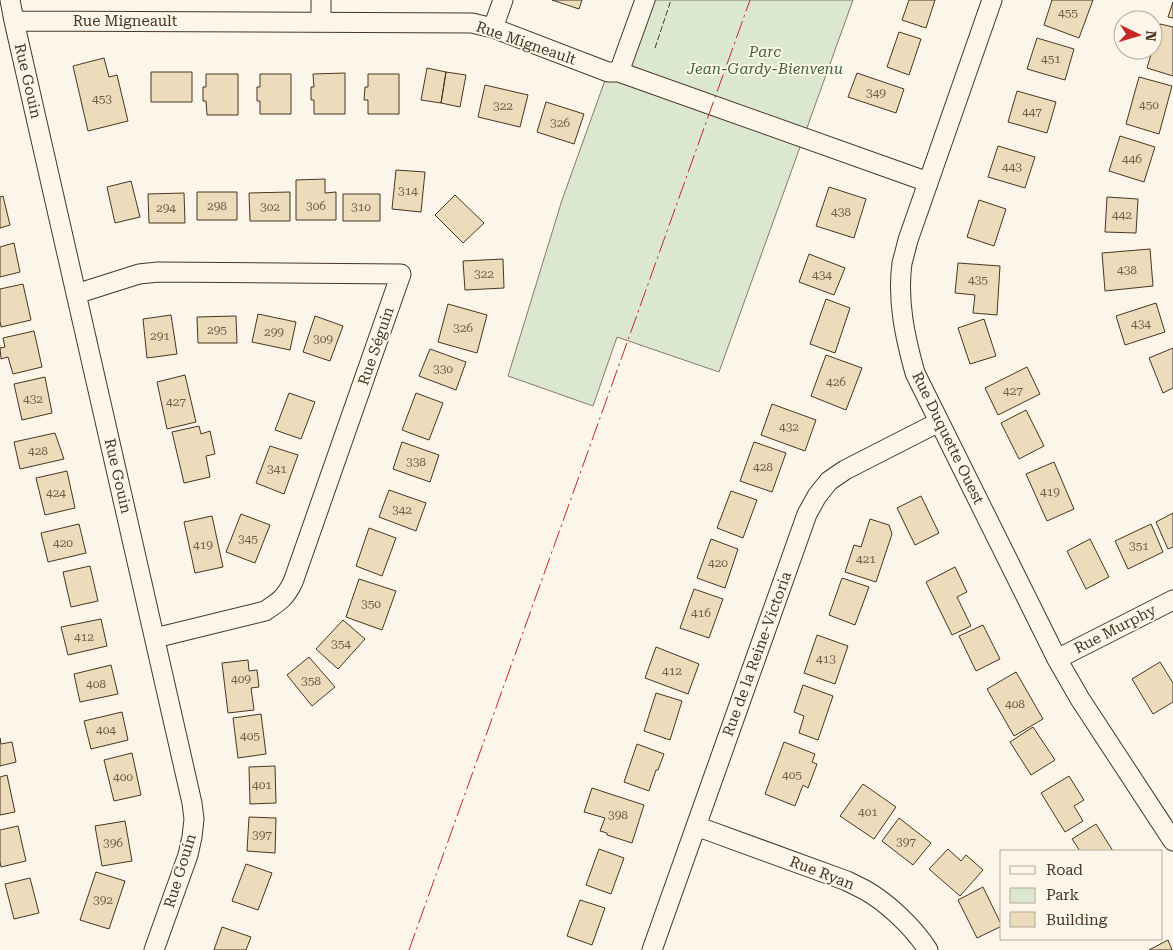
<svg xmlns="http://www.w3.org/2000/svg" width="1173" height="950" font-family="'Roboto Serif',serif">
<rect width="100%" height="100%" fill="#fbf6e9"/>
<path fill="#dce7d0" stroke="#887966" d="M645 0H853L719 372 617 337 593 406 508 376 562 200 608 72Z"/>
<path fill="#ecdcbc" stroke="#4a3520" d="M552 0H582L579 9Z
M909 0H935L926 28 902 20Z
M1052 0H1093L1079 38 1044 25Z
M1173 2V18L1168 17Z
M1160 24 1173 27V76L1147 68Z
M899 32 921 39 909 75 887 67Z
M1037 38 1074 49 1065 80 1027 69Z
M104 58 109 77 117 75 128 121 88 131 73 66Z
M427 68 446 72 441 103 421 100Z
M151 72H192V102H151Z
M446 72 466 75 460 107 441 103Z
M345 73V114H314V100H311V87H314L313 74Z
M857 73 904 89 896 113 848 97Z
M206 74H238V115H207L206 101H203V87H206Z
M260 74H291V114H260V101H257V87H260Z
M368 74H399V114H368V100H364L365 87H368Z
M1139 77 1172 86 1159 134 1126 124Z
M485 85 528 95 520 127 478 117Z
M1017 91 1056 102 1047 133 1008 122Z
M546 102 584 114 574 144 537 132Z
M1120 136 1155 147 1144 182 1109 171Z
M998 146 1035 157 1025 188 988 177Z
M396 170 425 172 421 212 392 209Z
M325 179V193L336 192V220H296V180Z
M131 181 140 217 115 223 107 187Z
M829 187 866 199 854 238 816 226Z
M197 192H237V220H197Z
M290 192V221H250L249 193Z
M184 193 185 223H149L148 194Z
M343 194H380V221H343Z
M455 195 484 223 463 243 435 215Z
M3 196 10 225 0 228V197Z
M1107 197 1138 199 1136 233 1105 232Z
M979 200 1006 209 994 246 967 237Z
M14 243 20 272 0 277V247Z
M1150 249 1153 286 1105 291 1102 253Z
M809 254 845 268 834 295 799 282Z
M503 259 504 288 465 290 463 261Z
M958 263 1000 266 997 315 973 313 975 295 955 293Z
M23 284 31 320 1 327 0 321V289Z
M826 299 850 308 835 353 810 344Z
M1156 303 1165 332 1125 345 1116 316Z
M448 304 487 315 477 353 438 342Z
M258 314 296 322 290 350 252 342Z
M171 315 177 354 147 358 143 319Z
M236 316 237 343H198L197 317Z
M315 316 343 326 330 361 303 352Z
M984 319 996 356 970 364 958 328Z
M34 331 42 367 13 374 8 357 1 359 0 348 5 347 3 338Z
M1173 348V388L1163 393 1149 358Z
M430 349 466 362 456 390 419 376Z
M826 355 862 368 846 410 811 396Z
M1027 367 1040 394 998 415 985 388Z
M185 375 196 422 167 429 157 382Z
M45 377 52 413 22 420 14 384Z
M289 393 315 402 301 439 275 430Z
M416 393 443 403 429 440 402 430Z
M772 404 816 420 805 451 761 435Z
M1026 410 1044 446 1019 459 1001 423Z
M199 426 201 434 210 431 215 454 206 456 210 477 184 483 172 432Z
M55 433 64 459 20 469 14 442Z
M402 442 439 455 430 482 393 469Z
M754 442 786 453 772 492 740 481Z
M270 446 298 455 284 494 256 483Z
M1054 462 1074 509 1047 521 1026 474Z
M67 471 75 508 45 515 36 478Z
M389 490 426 503 416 531 379 517Z
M731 491 757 500 743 538 717 528Z
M921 496 939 533 915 545 897 508Z
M1173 513V547L1168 549 1156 522Z
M241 514 270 525 255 563 226 552Z
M212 516 223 567 195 573 184 522Z
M870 519 889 525 892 534 876 582 845 572 854 545 861 547Z
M79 524 86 553 48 562 41 533Z
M1151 524 1163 552 1128 569 1115 541Z
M369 528 396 538 382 576 356 566Z
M711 539 738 549 725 588 697 578Z
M1090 539 1109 577 1086 589 1067 551Z
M90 566 98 601 71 607 63 572Z
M955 567 967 592 957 597 971 626 952 635 926 582Z
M842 578 869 587 855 625 829 615Z
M359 579 396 591 382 630 346 617Z
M694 589 723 599 709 638 680 628Z
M101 619 107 646 68 655 61 627Z
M343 620 365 639 338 669 316 649Z
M983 625 1000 659 976 671 959 636Z
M817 635 848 646 835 684 804 673Z
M656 647 699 664 688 694 645 678Z
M309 657 335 687 312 706 287 675Z
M248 660 249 671 257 670 259 687 251 688 254 710 228 713 222 663Z
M1160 662 1173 683V702L1153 714 1132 679Z
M111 665 118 694 80 702 74 674Z
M1016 672 1043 719 1014 736 987 689Z
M803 685 833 696 818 740 799 733 804 716 794 712Z
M656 693 682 701 670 740 644 731Z
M122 712 128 740 91 749 84 721Z
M261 714 266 754 238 758 233 718Z
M1033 727 1055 760 1031 775 1010 742Z
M0 738 1 744 12 742 16 762 0 766Z
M784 742 815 754 812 762 817 764 808 788 803 785 795 806 765 794Z
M637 744 664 754 658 770H656L649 791 624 782Z
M132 753 141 795 114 801 104 760Z
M275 766 276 803 250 804 249 767Z
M7 775 15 812 0 815V777Z
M1069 776 1084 800 1074 806 1083 821 1065 832 1041 793Z
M863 784 896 807 874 839 840 816Z
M592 788 644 805 632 843 607 835V833L600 831 605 818 584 812Z
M249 817 276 818 275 853 247 851Z
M899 818 931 843 913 865 882 841Z
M125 821 132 861 102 866 95 826Z
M1096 824 1113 851H1080L1072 839Z
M18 826 26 861 1 867 0 862V830Z
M599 849 624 858 611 894 586 885Z
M948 849 961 861 966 855 983 870 960 896 929 869Z
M246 864 272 873 258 910 232 901Z
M96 872 125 881 109 929 80 920Z
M30 878 39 913 14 919 5 884Z
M983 887 1002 926 977 938 958 900Z
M580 900 605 908 592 945 567 936Z
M222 927 251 937 246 950H214Z
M1168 940 1172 950H1149Z"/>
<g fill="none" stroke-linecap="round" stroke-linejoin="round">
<g stroke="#4a3520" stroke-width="21">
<path id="street" d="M10 0 14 21 192 803 194 819 192 837 188 855 154 950
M321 0V22
M992 0 908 240C906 248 904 256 902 263 897 301 905 337 915 373L1057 659 1080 699 1173 841
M14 21 472 23 493 28 608 72H619L928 182
M493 28 503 0
M619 72 645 0
M76 294 139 274 158 272 401 274 293 582C285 598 280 601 265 611L155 638
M1057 659 1173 600
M696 826 847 881C853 884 859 887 865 890 888 903 914 928 928 950
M652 950 807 514 817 496 829 481 845 470 939 422"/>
</g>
<use href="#street" stroke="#fbf6e9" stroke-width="19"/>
<path stroke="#4a3520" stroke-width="1" stroke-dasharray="6 2.5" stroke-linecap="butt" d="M655 48 671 0"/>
<path stroke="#c62828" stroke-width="1" stroke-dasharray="18 4 2.5 4" stroke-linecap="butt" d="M409 950 750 0"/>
</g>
<g text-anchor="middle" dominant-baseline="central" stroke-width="4" stroke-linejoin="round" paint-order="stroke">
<g font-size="12" fill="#725f47">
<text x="1068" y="13">455</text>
<text x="1051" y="59">451</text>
<text x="876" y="93">349</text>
<text x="102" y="99">453</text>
<text x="1149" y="105">450</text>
<text x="503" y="106">322</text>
<text x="1032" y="112">447</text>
<text x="560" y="123">326</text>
<text x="1132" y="159">446</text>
<text x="1012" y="167">443</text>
<text x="408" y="191">314</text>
<text x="217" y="206">298</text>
<text x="316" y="206">306</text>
<text x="270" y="207">302</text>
<text x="361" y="207">310</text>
<text x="166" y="208">294</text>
<text x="841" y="212">438</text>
<text x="1122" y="215">442</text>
<text x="1127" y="270">438</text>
<text x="484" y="274">322</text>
<text x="822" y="275">434</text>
<text x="978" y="280">435</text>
<text x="1141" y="324">434</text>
<text x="463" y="328">326</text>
<text x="217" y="330">295</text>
<text x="274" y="332">299</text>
<text x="160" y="336">291</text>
<text x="323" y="339">309</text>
<text x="443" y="369">330</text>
<text x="836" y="382">426</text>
<text x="1013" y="391">427</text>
<text x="33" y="399">432</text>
<text x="176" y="402">427</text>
<text x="789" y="427">432</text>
<text x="38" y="451">428</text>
<text x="416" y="462">338</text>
<text x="763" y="467">428</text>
<text x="277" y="469">341</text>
<text x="1050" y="492">419</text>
<text x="56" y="493">424</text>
<text x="402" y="510">342</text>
<text x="248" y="539">345</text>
<text x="63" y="543">420</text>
<text x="203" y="545">419</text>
<text x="1139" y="546">351</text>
<text x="866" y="559">421</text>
<text x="718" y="563">420</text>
<text x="371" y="604">350</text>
<text x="701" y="613">416</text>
<text x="84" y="637">412</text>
<text x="341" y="644">354</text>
<text x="826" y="659">413</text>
<text x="672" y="671">412</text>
<text x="241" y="679">409</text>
<text x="311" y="681">358</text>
<text x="96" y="684">408</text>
<text x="1015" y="704">408</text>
<text x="106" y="730">404</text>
<text x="250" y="736">405</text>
<text x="792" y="775">405</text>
<text x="123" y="777">400</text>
<text x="262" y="785">401</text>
<text x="868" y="812">401</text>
<text x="618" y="815">398</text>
<text x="262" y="835">397</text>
<text x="906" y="842">397</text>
<text x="113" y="843">396</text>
<text x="103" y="900">392</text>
</g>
<g font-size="15" fill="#4a3520" stroke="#fbf6e9">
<text x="125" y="21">Rue Migneault</text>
<text transform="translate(526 43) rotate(19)">Rue Migneault</text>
<text transform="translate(28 81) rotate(77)">Rue Gouin</text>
<text transform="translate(376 346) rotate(-71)">Rue Séguin</text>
<text transform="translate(948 438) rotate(64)">Rue Duquette Ouest</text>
<text transform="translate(118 476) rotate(77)">Rue Gouin</text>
<text transform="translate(1115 629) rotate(-27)">Rue Murphy</text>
<text transform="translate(757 654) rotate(-70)">Rue de la Reine-Victoria</text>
<text transform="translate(180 871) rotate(-73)">Rue Gouin</text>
<text transform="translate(822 873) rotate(21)">Rue Ryan</text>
</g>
<g font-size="15" font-style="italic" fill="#436837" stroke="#fbf6e9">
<text x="765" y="52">Parc<tspan x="765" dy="17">Jean-Gardy-Bienvenu</tspan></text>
</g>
</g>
<rect x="1000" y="850" width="162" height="90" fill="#fbf6e9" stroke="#b4a999"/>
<rect x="1010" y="866" width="25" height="8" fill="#fbf6e9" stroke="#b4a999"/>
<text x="1046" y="875" font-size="15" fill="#4a3520">Road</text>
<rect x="1010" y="888" width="25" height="15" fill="#dce7d0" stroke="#b4a999"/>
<text x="1046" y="900" font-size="15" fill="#4a3520">Park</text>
<rect x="1010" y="912" width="25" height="15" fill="#ecdcbc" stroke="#b4a999"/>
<text x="1046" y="925" font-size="15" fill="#4a3520">Building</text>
<g transform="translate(1138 35) rotate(95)"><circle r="24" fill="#fbf6e9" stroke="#b4a999"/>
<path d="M0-4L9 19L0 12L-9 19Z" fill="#c62828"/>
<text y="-8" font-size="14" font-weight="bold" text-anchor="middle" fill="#4a3520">N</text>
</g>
</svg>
